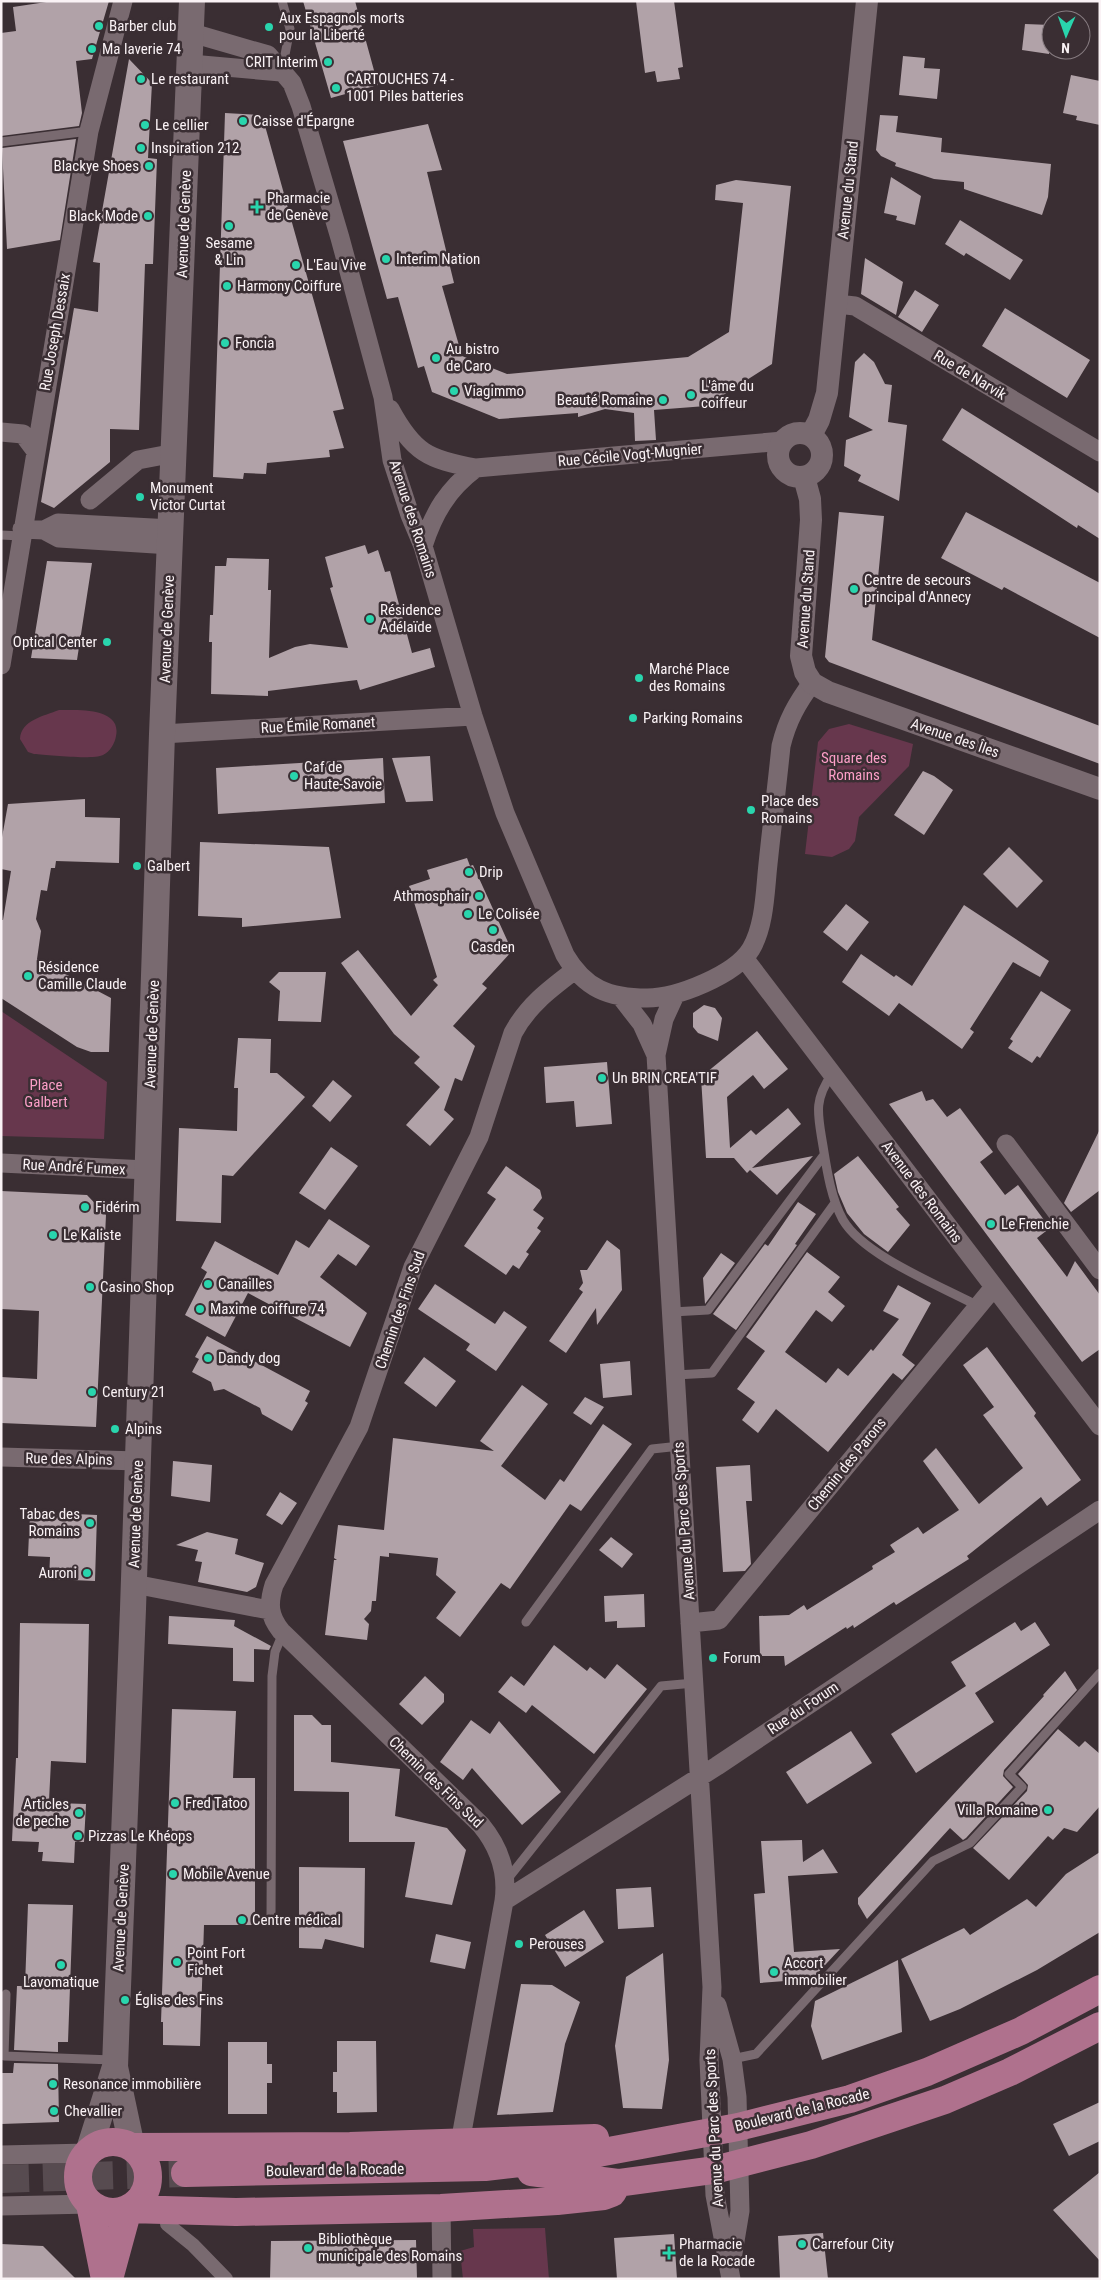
<svg xmlns="http://www.w3.org/2000/svg" width="1101" height="2280" font-family="'Roboto Condensed',sans-serif">
<rect width="100%" height="100%" fill="#3a2e33"/>
<path fill="#67374d" d="M59 710C77 710 122 707 116 736 115 743 110 752 103 755 93 760 47 755 34 754L28 752 20 739C21 720 44 716 59 710Z
M849 724 913 744 909 766 859 817 855 841 849 849 832 857 805 854 818 742 829 729Z
M1 1011 107 1082 104 1139 1 1136Z
M545 2228 549 2279H463L460 2251 474 2247 473 2229Z"/>
<path fill="#b1a2a8" d="M53 1H109L92 59 76 61 82 113 79 126 1 136V33L16 31 13 7Z
M303 1H355L378 85 331 98Z
M636 1H674L683 67 678 68 680 79 657 82 655 71 645 73Z
M1025 24 1051 25 1049 54 1022 50Z
M903 56 925 58 924 68 940 69 937 99 899 95Z
M129 59 152 83 148 158 157 159 153 264H145L139 430 110 429V462L54 508 41 502 74 308 98 312 100 263 93 262Z
M1071 75 1100 81V125L1076 120 1077 116 1063 113Z
M225 113 262 115 344 409 333 411 344 448 329 450 330 457 267 463 266 474 244 473 243 479 213 477Z
M880 115 898 116 896 132 942 138 941 152 1051 164 1048 197 1042 215 964 189V182L934 179 895 166 896 163 881 156 876 150Z
M428 124 442 170 427 172 454 283 442 286 462 356 507 374 688 357 729 332 743 203 715 200 716 185 736 180 791 186 772 364 706 406 654 410 656 440 635 441 634 413 605 409 578 417V413L499 419 432 392 424 366 418 368 398 297 387 299 343 141Z
M76 139 60 240 7 249 2 148Z
M891 177 921 196 915 225 896 220 897 216 884 213Z
M960 220 1023 260 1010 280 966 253 964 256 945 244Z
M865 258 903 282 896 315 861 294Z
M915 290 939 305 922 332 898 317Z
M1005 308 1090 360 1067 398 982 346Z
M864 353 874 362 885 384 892 385 888 422 907 425 899 501 858 481 861 475 844 466 846 440 873 430 849 417 855 362Z
M962 408 1100 494V539L1078 525 1077 528 942 440Z
M839 512 884 516 872 640 1100 726V764L829 662 825 657Z
M966 512 1100 583V638L1004 587 1002 590 941 558Z
M365 545 368 554 378 550 385 572 390 571 412 653 430 648 435 667 360 690 357 680 268 691V696L211 694 212 642H209L210 615H213L215 566H226L227 558 269 559 268 590H271L269 658 295 647 310 644 348 648 330 588 333 587 325 557Z
M47 561 92 563 77 660 31 658Z
M430 756 433 801 406 802 392 758Z
M383 758 385 803 218 814 216 768Z
M923 771 934 776 953 790 924 835 894 815Z
M85 799V817L120 818 119 863 56 861 55 868H51L47 891 41 890 36 919 41 931 37 959 111 998 109 1052H91L77 1047 1 998V920H3L11 871 1 869V843L8 804Z
M200 842 329 847 341 918 242 927V918L198 916Z
M1009 847 1043 881 1017 908 983 874Z
M467 858 470 866 473 865 512 951 482 984 487 988 453 1026 475 1046 462 1081 455 1078 444 1110 454 1119 430 1146 406 1125 440 1087 414 1063 420 1057 394 1034 341 963 358 950 411 1016 438 985 433 980 437 977 409 886 430 879 427 870Z
M846 904 869 922 847 951 823 932Z
M964 905 1049 961 1040 977 1013 962 970 1029 974 1032 962 1049 899 1003 889 1016 842 982 861 954 894 977 896 975 912 986Z
M279 972H326L321 1022 278 1021 280 991 269 982Z
M1041 991 1071 1010 1040 1058 1037 1056 1032 1063 1008 1048 1013 1041 1010 1039Z
M704 1005 715 1008 722 1018 718 1041 698 1033 693 1027V1013Z
M757 1031 788 1069 764 1089 753 1075 727 1097 730 1148 751 1130 756 1135 788 1108 801 1124 752 1168 813 1156 777 1195 750 1170 747 1173 734 1158H706L701 1077Z
M238 1038 271 1039 270 1073H277L305 1097 233 1176 222 1175 221 1223 176 1221 179 1128 237 1131 238 1088H234Z
M607 1062 612 1124 576 1127 574 1101 546 1103 544 1067Z
M333 1080 352 1096 330 1122 312 1106Z
M922 1091 926 1101 933 1099 947 1117 960 1108 993 1152 980 1162 1005 1195 1018 1185 1050 1228 1037 1238 1067 1277 1075 1261 1100 1295V1349L1082 1362 889 1104Z
M1100 1129V1190L1071 1212 1064 1203Z
M331 1147 358 1166 325 1210 299 1193Z
M858 1156 899 1207 896 1209 910 1225 888 1252 864 1234 847 1213 838 1192 834 1174Z
M506 1166 540 1190 542 1198 533 1210 544 1218 537 1228 541 1231 526 1252 529 1254 519 1269 513 1265 506 1275 464 1246 496 1199 487 1193Z
M1 1191 87 1195 106 1215 96 1427 1 1423V1377L37 1379 39 1311 1 1309Z
M798 1202 816 1214 795 1244 797 1245 736 1330 713 1314 765 1244 768 1246Z
M329 1219 370 1246 356 1266 338 1254 320 1277 367 1313 350 1347 248 1293 225 1337 185 1315 207 1272 201 1268 215 1241 278 1275 296 1240 309 1248Z
M607 1240 620 1250 622 1290 597 1325 596 1308 566 1353 549 1341 583 1292 579 1289 583 1283 580 1270H587Z
M807 1252 840 1277 828 1292 845 1306 832 1322 816 1310 785 1352 826 1383 838 1368 848 1376 871 1349 873 1351 899 1319 883 1311 898 1285 931 1303 902 1355 915 1365 902 1380 893 1373 828 1452 776 1409 758 1433 742 1420 755 1402 737 1389 765 1351 746 1337Z
M721 1253 735 1263 705 1304 703 1278Z
M435 1284 495 1324 504 1311 527 1327 496 1371 466 1350 470 1344 418 1309Z
M207 1336 310 1391 305 1401 308 1403 292 1431 262 1414 260 1408 224 1389 214 1391 211 1382 192 1372 199 1359 195 1357Z
M987 1347 1036 1413 1034 1416 1081 1480 1047 1506 1041 1497 967 1556 969 1559 896 1605 894 1602 854 1628 853 1625 847 1629 846 1627 785 1666 784 1656H760L759 1616 789 1615 804 1605 807 1610 873 1569 872 1566 895 1552 890 1545 918 1527 923 1534 959 1510 923 1461 936 1448 979 1504 1023 1468 983 1415 994 1407 963 1365Z
M424 1357 456 1381 436 1407 404 1383Z
M630 1361 632 1395 603 1398 600 1364Z
M522 1385 548 1404 501 1466 545 1500 560 1479 564 1482 603 1424 632 1444 581 1511 570 1504 510 1589 501 1583 460 1637 436 1618 456 1592 436 1575 438 1558 389 1553V1557L380 1556 376 1601H372L371 1611 364 1619 369 1624 367 1640 325 1635 334 1560H337L334 1558 338 1525 384 1530 393 1438 494 1451 480 1441Z
M585 1397 604 1407 591 1425 573 1413Z
M173 1461 212 1465 210 1502 171 1496Z
M750 1465 752 1501H746L751 1564 745 1571 723 1572 716 1467Z
M280 1492 297 1503 282 1525 266 1515Z
M30 1512 97 1515 95 1581 49 1579 50 1557 28 1556Z
M207 1532 238 1539 235 1554 264 1563 256 1587 247 1592 198 1582 202 1562 195 1561 198 1550 176 1545Z
M611 1537 633 1554 622 1568 599 1550Z
M644 1594 645 1627 617 1628V1621L605 1622 604 1596Z
M169 1616 235 1620 234 1626 271 1646 269 1650 254 1649V1682L233 1681V1648L168 1644Z
M1015 1622 1021 1631 1035 1622 1050 1645 975 1693 994 1722 916 1773 891 1734 966 1686 951 1662Z
M20 1623 89 1624 86 1763 51 1761 49 1801H56V1803L86 1804 84 1842H75L74 1863 42 1861 43 1852H38L39 1842 12 1841 16 1758H18Z
M554 1645 587 1671 590 1667 605 1679 617 1664 647 1689 594 1754 532 1705 526 1713 498 1692 511 1676 524 1686Z
M1065 1671 1077 1690 1004 1770 1003 1776 1013 1787 966 1838 963 1840 950 1828 867 1919 858 1904V1898L1044 1696 1043 1695Z
M425 1676 444 1694V1702L422 1725 399 1704Z
M172 1709 236 1711 233 1778H255V1915H252V1925H204L200 2046 163 2045V2022H161Z
M294 1715H312L322 1725H331V1762L400 1769 395 1816 447 1828 466 1850 452 1905 405 1897 415 1842H349V1792L294 1791Z
M471 1720 490 1734 499 1721 561 1792 522 1825 472 1768 463 1780 440 1762Z
M1058 1729 1079 1747 1085 1741 1100 1754V1806L1077 1832 1064 1828 1053 1840 1048 1836 1009 1880 973 1848 1027 1791 1028 1785 1018 1774Z
M851 1731 872 1763 807 1804 786 1772Z
M802 1840 803 1862 823 1849 838 1873 788 1876 794 1952 840 1949 812 1979 760 1983 754 1894 765 1893 761 1841Z
M1100 1852V1932L1037 1970 960 2009 930 2021 901 1959 964 1928 970 1935 1027 1899 1036 1907 1066 1874Z
M299 1867 365 1868 364 1948 325 1939 322 1949 299 1948Z
M651 1887 654 1927 618 1929 616 1889Z
M28 1904 73 1905 68 2042H58V2052L14 2050 17 1986H25Z
M584 1910 604 1942 565 1967 545 1935Z
M436 1934 471 1942 465 1969 430 1962Z
M663 1953 669 2060 662 2109 623 2108 615 2046 626 1977Z
M898 1960 902 2032 822 2060 811 2026 815 2001Z
M521 1984 552 1985 580 2002 565 2044 553 2112 497 2115Z
M337 2041H376L377 2112 337 2113V2092H333V2072H337Z
M228 2042H267V2064H272V2083H267V2114H228Z
M14 2063 58 2064 59 2122 1 2124V2073H13Z
M1100 2102V2141L1069 2156 1053 2124Z
M1100 2172V2261L1053 2210Z
M823 2233 828 2279H780L778 2236Z
M674 2234 677 2279H617L614 2238Z
M416 2240 417 2279H270L271 2241Z
M1 2244 43 2246 76 2279H1Z"/>
<g fill="none" stroke-linecap="round" stroke-linejoin="round">
<path stroke="#574b50" stroke-width="28" stroke-dasharray="28 14" stroke-linecap="butt" d="M1 2179 185 2173"/>
<path stroke="#796a70" stroke-width="9" d="M282 70 290 29 282 1
M1 142 89 131
M1 535 21 536
M832 1074C813 1101 818 1115 823 1146 827 1171 831 1198 843 1220 864 1256 941 1286 978 1306
M672 1312 708 1310 824 1155
M675 1375 712 1373 835 1203
M526 1622 652 1449 680 1446
M506 1881 661 1686 694 1683
M271 1922 272 1676 275 1652 283 1633
M6 1994 4 2056 113 2060
M732 2059 756 2054 933 1861 970 1843 1022 1787 1009 1774 1100 1673"/>
<path stroke="#796a70" stroke-width="14" d="M167 2211V2224L193 2245 226 2279"/>
<path stroke="#796a70" stroke-width="19" d="M192 33 268 55 292 83 301 106 340 238 383 397 392 460 410 515 423 546 473 716 505 813 565 955C585 989 609 998 647 998 677 998 735 975 751 949 765 925 765 891 768 864 772 825 777 786 781 746 787 721 797 703 812 683
M191 64 281 72
M837 304 855 306 1100 452
M390 409C413 452 428 460 476 468L783 441
M1 432 23 434 35 450
M90 500 138 460 175 453
M22 529 44 530 59 538 171 545
M44 530 58 523 172 529
M423 546C434 512 448 489 476 468
M1 665 89 131 123 1
M162 734 473 716
M744 958 1100 1426
M675 995 664 1019 656 1055 712 1987 709 2060 715 2195 731 2279
M621 997 642 1024 656 1055
M1006 1144 1100 1270
M1 1163 147 1170
M1 1457 138 1461
M134 1584 269 1610
M690 1623 719 1620 994 1287
M504 1901 717 1766 1100 1510
M717 2005 732 2059 737 2097 740 2211 732 2259
M460 2143 504 1901C508 1872 500 1848 481 1825L281 1631C269 1616 268 1604 274 1585L359 1427 413 1267 479 1137 513 1033C528 1005 550 989 575 970
M1 2155 88 2153
M1 2206 90 2204
M441 2208 442 2279"/>
<path stroke="#796a70" stroke-width="22" d="M778 455a22 22 0 1 1 44 0a22 22 0 1 1-44 0Z
M811 435 819 420 827 393 867 1
M804 477 810 499 811 520 801 656 805 672 812 683 828 692 1100 789"/>
<path stroke="#796a70" stroke-width="26" d="M132 2147 115 2067 117 2012 133 1609 162 734 192 1
M88 2153 114 2070"/>
<path stroke="#af718d" stroke-width="28" d="M78 2177a35 35 0 1 1 70 0a35 35 0 1 1-70 0Z
M132 2147 350 2146 595 2138
M531 2172 618 2183 714 2170 811 2145 945 2100 1010 2072 1100 2026
M185 2173 485 2167 582 2156 738 2127 850 2099 927 2072 1021 2031 1100 1989
M90 2204 105 2279
M128 2209 236 2212 441 2208 557 2201 604 2196 612 2193 616 2186
M109 2279 128 2209"/>
</g>
<g fill="#29d5ad" stroke="#3a2e33" stroke-width="2">
<circle cx="99" cy="26" r="5"/>
<circle cx="269" cy="27" r="5"/>
<circle cx="92" cy="49" r="5"/>
<circle cx="328" cy="62" r="5"/>
<circle cx="141" cy="79" r="5"/>
<circle cx="336" cy="88" r="5"/>
<circle cx="243" cy="121" r="5"/>
<circle cx="145" cy="125" r="5"/>
<circle cx="141" cy="148" r="5"/>
<circle cx="149" cy="166" r="5"/>
<path d="M254.5 199.5h5v5h5v5h-5v5h-5v-5h-5v-5h5z"/>
<circle cx="148" cy="216" r="5"/>
<circle cx="229" cy="226" r="5"/>
<circle cx="386" cy="259" r="5"/>
<circle cx="296" cy="265" r="5"/>
<circle cx="227" cy="286" r="5"/>
<circle cx="225" cy="343" r="5"/>
<circle cx="436" cy="358" r="5"/>
<circle cx="454" cy="391" r="5"/>
<circle cx="691" cy="395" r="5"/>
<circle cx="663" cy="400" r="5"/>
<circle cx="140" cy="497" r="5"/>
<circle cx="854" cy="589" r="5"/>
<circle cx="370" cy="619" r="5"/>
<circle cx="107" cy="642" r="5"/>
<circle cx="639" cy="678" r="5"/>
<circle cx="633" cy="718" r="5"/>
<circle cx="294" cy="776" r="5"/>
<circle cx="751" cy="810" r="5"/>
<circle cx="137" cy="866" r="5"/>
<circle cx="469" cy="872" r="5"/>
<circle cx="479" cy="896" r="5"/>
<circle cx="468" cy="914" r="5"/>
<circle cx="493" cy="930" r="5"/>
<circle cx="28" cy="976" r="5"/>
<circle cx="602" cy="1078" r="5"/>
<circle cx="85" cy="1207" r="5"/>
<circle cx="991" cy="1224" r="5"/>
<circle cx="53" cy="1235" r="5"/>
<circle cx="208" cy="1284" r="5"/>
<circle cx="90" cy="1287" r="5"/>
<circle cx="200" cy="1309" r="5"/>
<circle cx="208" cy="1358" r="5"/>
<circle cx="92" cy="1392" r="5"/>
<circle cx="115" cy="1429" r="5"/>
<circle cx="90" cy="1523" r="5"/>
<circle cx="87" cy="1573" r="5"/>
<circle cx="713" cy="1658" r="5"/>
<circle cx="175" cy="1803" r="5"/>
<circle cx="1048" cy="1810" r="5"/>
<circle cx="79" cy="1813" r="5"/>
<circle cx="78" cy="1836" r="5"/>
<circle cx="173" cy="1874" r="5"/>
<circle cx="242" cy="1920" r="5"/>
<circle cx="519" cy="1944" r="5"/>
<circle cx="177" cy="1962" r="5"/>
<circle cx="61" cy="1965" r="5"/>
<circle cx="774" cy="1972" r="5"/>
<circle cx="125" cy="2000" r="5"/>
<circle cx="53" cy="2084" r="5"/>
<circle cx="54" cy="2111" r="5"/>
<circle cx="802" cy="2244" r="5"/>
<circle cx="308" cy="2248" r="5"/>
<path d="M666.5 2245.5h5v5h5v5h-5v5h-5v-5h-5v-5h5z"/>
</g>
<g text-anchor="middle" dominant-baseline="central" stroke-width="5" stroke-linejoin="round" paint-order="stroke">
<g font-size="15" fill="#faf2f5" stroke="#3a2e33" text-anchor="start">
<text x="279" y="18">Aux Espagnols morts<tspan x="279" dy="17">pour la Liberté</tspan></text>
<text x="109" y="26">Barber club</text>
<text x="102" y="49">Ma laverie 74</text>
<text x="318" y="62" text-anchor="end">CRIT Interim</text>
<text x="151" y="79">Le restaurant</text>
<text x="346" y="79">CARTOUCHES 74 -<tspan x="346" dy="17">1001 Piles batteries</tspan></text>
<text x="253" y="121">Caisse d'Épargne</text>
<text x="155" y="125">Le cellier</text>
<text x="151" y="148">Inspiration 212</text>
<text x="139" y="166" text-anchor="end">Blackye Shoes</text>
<text x="267" y="198">Pharmacie<tspan x="267" dy="17">de Genève</tspan></text>
<text x="138" y="216" text-anchor="end">Black Mode</text>
<text x="229" y="243" text-anchor="middle">Sesame<tspan x="229" dy="17">&amp; Lin</tspan></text>
<text x="396" y="259">Interim Nation</text>
<text x="306" y="265">L'Eau Vive</text>
<text x="237" y="286">Harmony Coiffure</text>
<text x="235" y="343">Foncia</text>
<text x="446" y="349">Au bistro<tspan x="446" dy="17">de Caro</tspan></text>
<text x="701" y="386">L'âme du<tspan x="701" dy="17">coiffeur</tspan></text>
<text x="464" y="391">Viagimmo</text>
<text x="653" y="400" text-anchor="end">Beauté Romaine</text>
<text x="150" y="488">Monument<tspan x="150" dy="17">Victor Curtat</tspan></text>
<text x="864" y="580">Centre de secours<tspan x="864" dy="17">principal d'Annecy</tspan></text>
<text x="380" y="610">Résidence<tspan x="380" dy="17">Adélaïde</tspan></text>
<text x="97" y="642" text-anchor="end">Optical Center</text>
<text x="649" y="669">Marché Place<tspan x="649" dy="17">des Romains</tspan></text>
<text x="643" y="718">Parking Romains</text>
<text x="304" y="767">Caf de<tspan x="304" dy="17">Haute-Savoie</tspan></text>
<text x="761" y="801">Place des<tspan x="761" dy="17">Romains</tspan></text>
<text x="147" y="866">Galbert</text>
<text x="479" y="872">Drip</text>
<text x="469" y="896" text-anchor="end">Athmosphair</text>
<text x="478" y="914">Le Colisée</text>
<text x="493" y="947" text-anchor="middle">Casden</text>
<text x="38" y="967">Résidence<tspan x="38" dy="17">Camille Claude</tspan></text>
<text x="612" y="1078">Un BRIN CREA'TIF</text>
<text x="95" y="1207">Fidérim</text>
<text x="1001" y="1224">Le Frenchie</text>
<text x="63" y="1235">Le Kaliste</text>
<text x="218" y="1284">Canailles</text>
<text x="100" y="1287">Casino Shop</text>
<text x="210" y="1309">Maxime coiffure 74</text>
<text x="218" y="1358">Dandy dog</text>
<text x="102" y="1392">Century 21</text>
<text x="125" y="1429">Alpins</text>
<text x="80" y="1514" text-anchor="end">Tabac des<tspan x="80" dy="17">Romains</tspan></text>
<text x="77" y="1573" text-anchor="end">Auroni</text>
<text x="723" y="1658">Forum</text>
<text x="185" y="1803">Fred Tatoo</text>
<text x="69" y="1804" text-anchor="end">Articles<tspan x="69" dy="17">de peche</tspan></text>
<text x="1038" y="1810" text-anchor="end">Villa Romaine</text>
<text x="88" y="1836">Pizzas Le Khéops</text>
<text x="183" y="1874">Mobile Avenue</text>
<text x="252" y="1920">Centre médical</text>
<text x="529" y="1944">Perouses</text>
<text x="187" y="1953">Point Fort<tspan x="187" dy="17">Fichet</tspan></text>
<text x="784" y="1963">Accort<tspan x="784" dy="17">immobilier</tspan></text>
<text x="61" y="1982" text-anchor="middle">Lavomatique</text>
<text x="135" y="2000">Église des Fins</text>
<text x="63" y="2084">Resonance immobilière</text>
<text x="64" y="2111">Chevallier</text>
<text x="318" y="2239">Bibliothèque<tspan x="318" dy="17">municipale des Romains</tspan></text>
<text x="679" y="2244">Pharmacie<tspan x="679" dy="17">de la Rocade</tspan></text>
<text x="812" y="2244">Carrefour City</text>
</g>
<g font-size="15" fill="#faf2f5" stroke="#3a2e33">
<text transform="translate(848 190) rotate(-84)">Avenue du Stand</text>
<text transform="translate(184 224) rotate(-88)">Avenue de Genève</text>
<text transform="translate(55 332) rotate(-80)">Rue Joseph Dessaix</text>
<text transform="translate(970 375) rotate(31)">Rue de Narvik</text>
<text transform="translate(630 455) rotate(-5)">Rue Cécile Vogt-Mugnier</text>
<text transform="translate(413 519) rotate(72)">Avenue des Romains</text>
<text transform="translate(806 599) rotate(-86)">Avenue du Stand</text>
<text transform="translate(167 629) rotate(-88)">Avenue de Genève</text>
<text transform="translate(318 725) rotate(-3)">Rue Émile Romanet</text>
<text transform="translate(955 738) rotate(19)">Avenue des Îles</text>
<text transform="translate(152 1034) rotate(-88)">Avenue de Genève</text>
<text transform="translate(74 1167) rotate(3)">Rue André Fumex</text>
<text transform="translate(922 1192) rotate(53)">Avenue des Romains</text>
<text transform="translate(400 1310) rotate(-71)">Chemin des Fins Sud</text>
<text transform="translate(69 1459) rotate(1)">Rue des Alpins</text>
<text transform="translate(847 1464) rotate(-51)">Chemin des Parons</text>
<text transform="translate(136 1514) rotate(-88)">Avenue de Genève</text>
<text transform="translate(684 1521) rotate(-94)">Avenue du Parc des Sports</text>
<text transform="translate(803 1708) rotate(-34)">Rue du Forum</text>
<text transform="translate(436 1782) rotate(44)">Chemin des Fins Sud</text>
<text transform="translate(121 1918) rotate(-87)">Avenue de Genève</text>
<text transform="translate(802 2110) rotate(-14)">Boulevard de la Rocade</text>
<text transform="translate(714 2128) rotate(-93)">Avenue du Parc des Sports</text>
<text transform="translate(335 2170) rotate(-1)">Boulevard de la Rocade</text>
</g>
<g font-size="15" fill="#fb9ec7" stroke="#3a2e33">
<text x="854" y="758">Square des<tspan x="854" dy="17">Romains</tspan></text>
<text x="46" y="1085">Place<tspan x="46" dy="17">Galbert</tspan></text>
</g>
</g>
<rect width="1101" height="2280" fill="none" stroke="#faf2f5" stroke-width="5"/>
<g transform="translate(1066 35) rotate(182)"><circle r="24" fill="#3a2e33" stroke="#877c81"/>
<path d="M0-4L9 19L0 12L-9 19Z" fill="#29d5ad"/>
<text y="-8" font-size="14" font-weight="bold" text-anchor="middle" fill="#faf2f5">N</text>
</g>
</svg>
